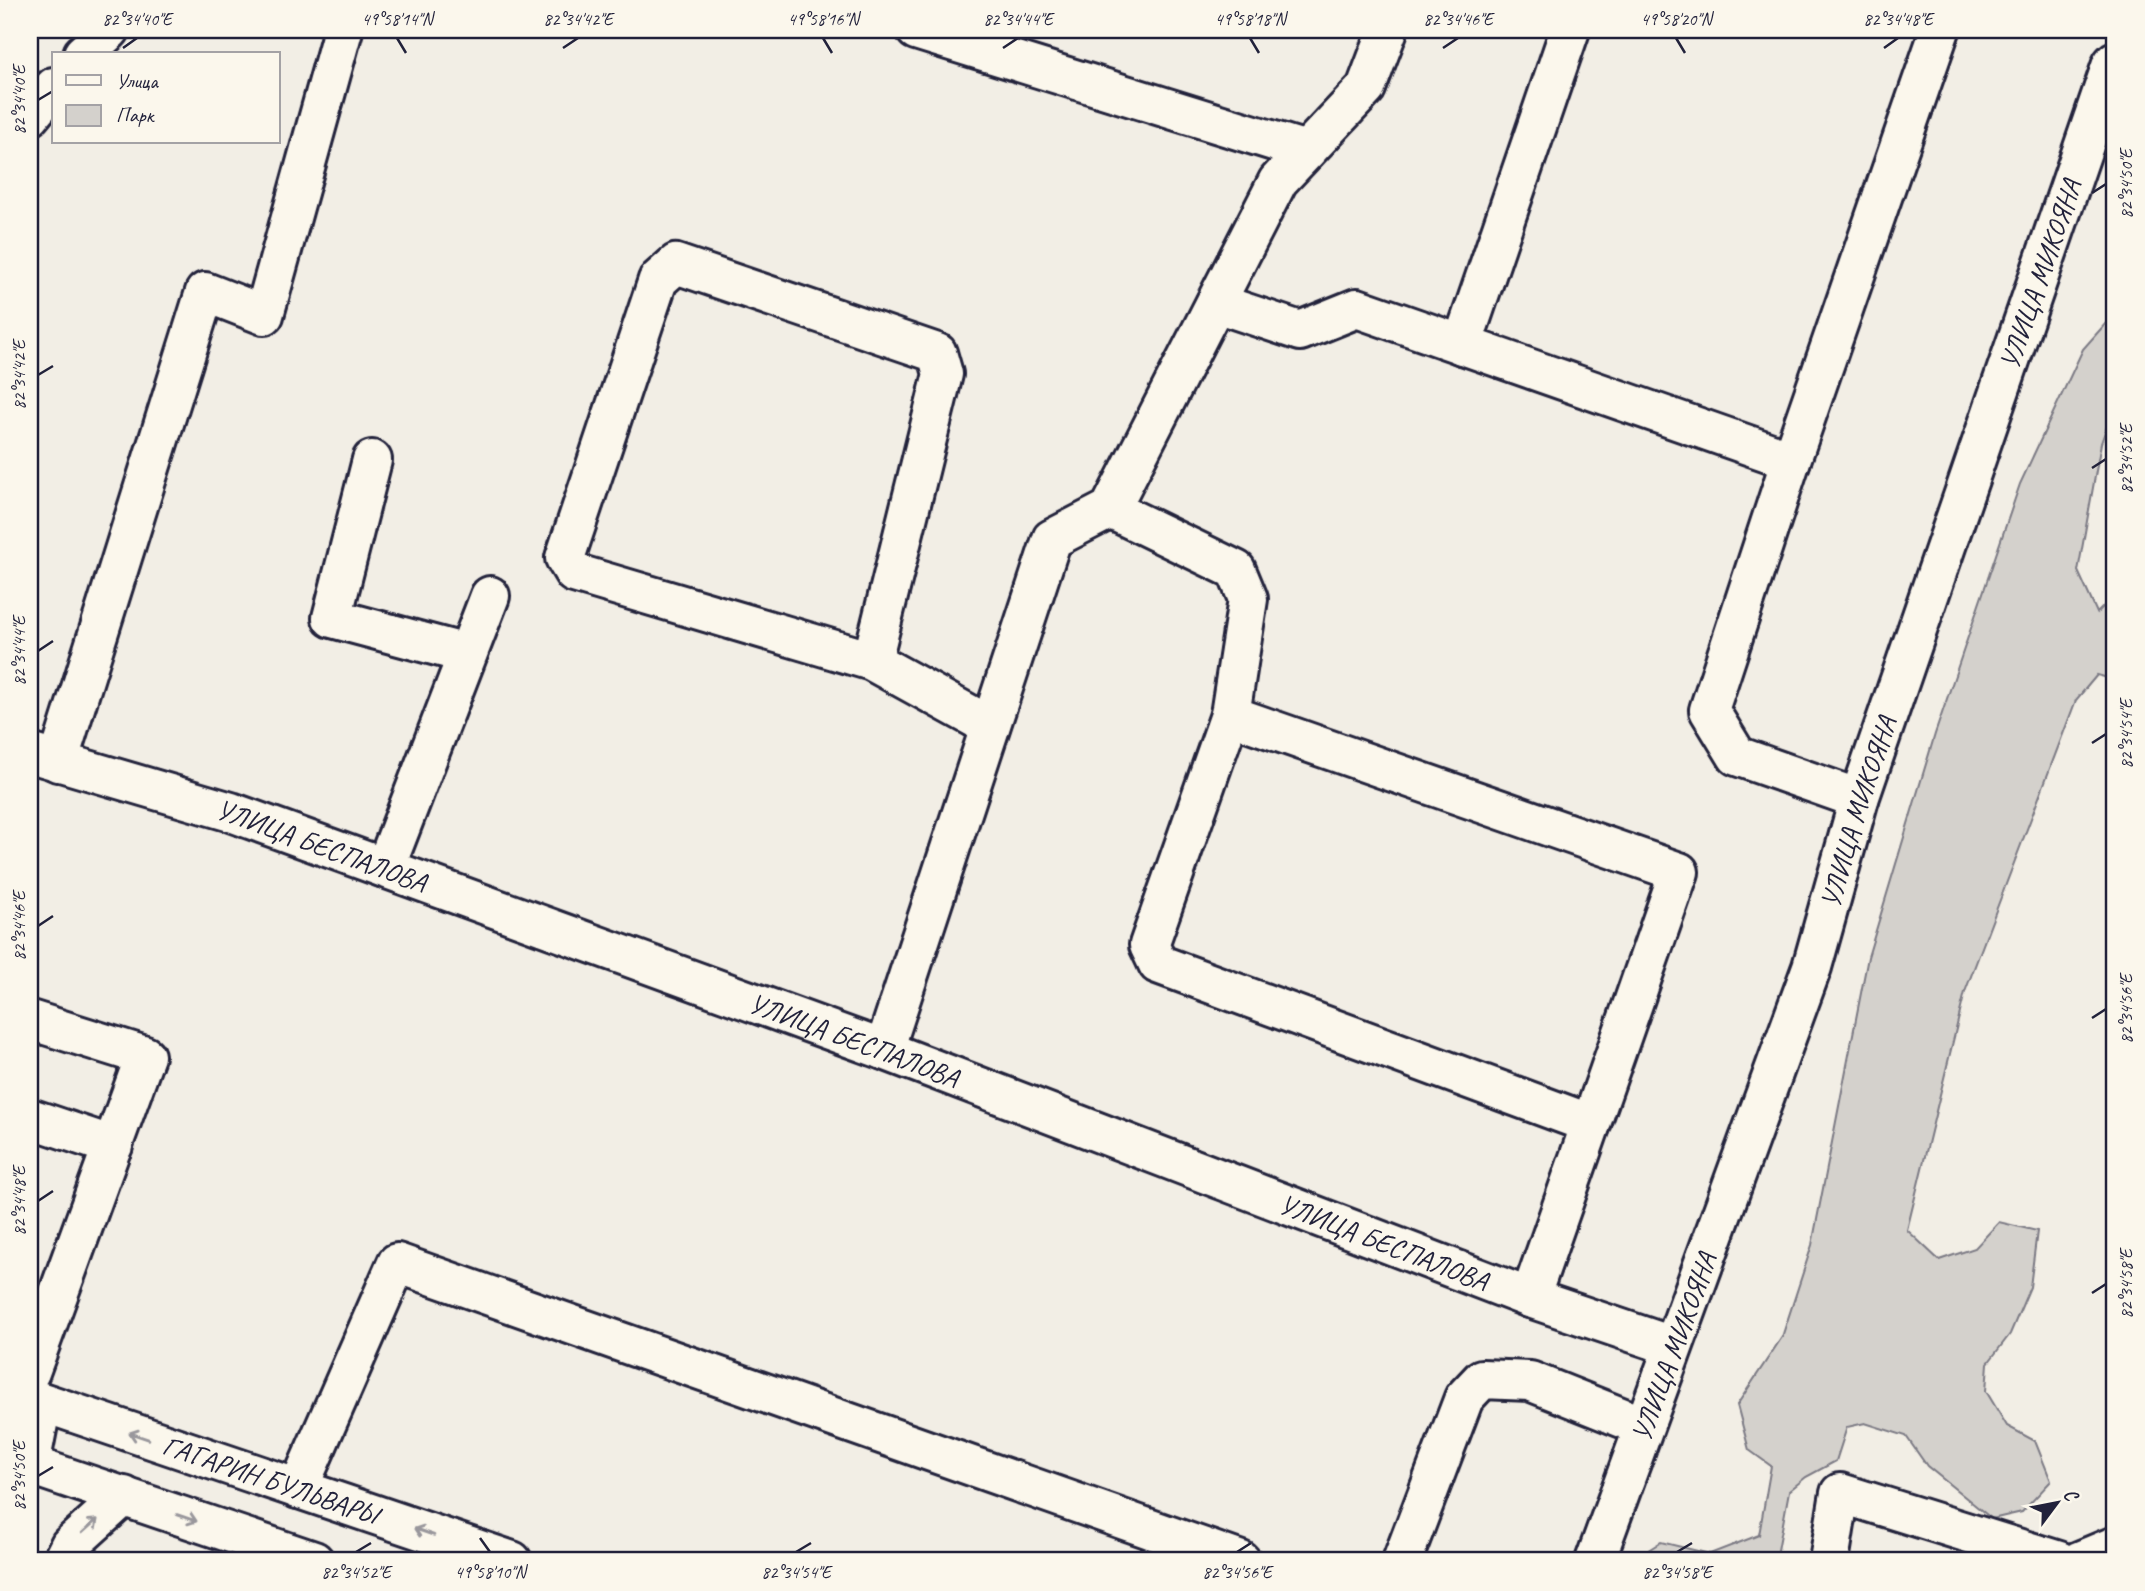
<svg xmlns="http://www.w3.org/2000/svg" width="2145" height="1591" font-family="Caveat,sans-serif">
<rect width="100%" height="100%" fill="#f2eee5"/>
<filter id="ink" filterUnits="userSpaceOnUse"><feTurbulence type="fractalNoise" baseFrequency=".0143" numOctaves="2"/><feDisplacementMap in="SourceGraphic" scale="14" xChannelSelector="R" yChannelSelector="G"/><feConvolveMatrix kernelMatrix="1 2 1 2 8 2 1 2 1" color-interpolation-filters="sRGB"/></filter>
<g filter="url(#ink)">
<path fill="#d4d1cc" stroke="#7b7a84" stroke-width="2" d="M2115 313V404L2101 443 2078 571 2097 613 2115 595V680L2097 675 2076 700 1965 992 1907 1230 1939 1260 1975 1248 1999 1222 2037 1231 2030 1287 2010 1334 1988 1363 1986 1391 2007 1426 2035 1441 2051 1481 2022 1512 1992 1519 1927 1466 1906 1436 1865 1423 1847 1427 1836 1461 1806 1477 1789 1491 1776 1561H1631L1661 1542 1710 1554 1759 1535 1771 1466 1749 1450 1737 1405 1782 1337 1812 1245 1868 957 1935 734 2020 484 2083 349Z"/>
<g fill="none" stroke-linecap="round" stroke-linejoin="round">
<g stroke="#22223b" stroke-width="44">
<g id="minor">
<path d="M916 30 1306 151"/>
<path d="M83 54 110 30"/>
<path d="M30 116 54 87"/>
<path d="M1216 303 1300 331 1357 308 1791 460"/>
<path d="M1462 345 1570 30"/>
<path d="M372 460 332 618 467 654"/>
<path d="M1110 509 1236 570 1248 599 1230 715 1149 945 1158 964 1591 1124"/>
<path d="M872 661 574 573 565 558 658 280 676 264 937 353 943 374 872 661 990 726"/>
<path d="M1230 715 1679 872 1530 1298"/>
<path id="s1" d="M30 753 231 812 884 1050 1530 1298 1672 1346"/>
<path d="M58 762 205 292 264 315 343 30"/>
<path d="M1859 799 1737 756 1709 710 1791 460 1940 30"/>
<path d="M385 868 490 596"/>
<path d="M30 1020 145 1056 30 1372"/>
<path d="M884 1050 1052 539 1110 509 1278 181 1366 88 1388 30"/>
<path d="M30 1118 113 1146"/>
<path d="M298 1489 397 1263 1241 1561"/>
<path d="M62 1561 70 1545 124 1496"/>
<path d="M1402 1561 1464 1398 1482 1379 1530 1381 1643 1426"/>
<path id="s2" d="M1595 1561 1812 967 1859 799 2112 64 2115 61"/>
<path d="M1829 1561 1840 1493 2059 1561"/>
<path d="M2079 1561 2115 1546"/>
</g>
</g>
<g stroke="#22223b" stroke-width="44">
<g id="major">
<path id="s3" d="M30 1398 512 1561"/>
<path d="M30 1465 314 1561"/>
<path d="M30 1465 42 1403"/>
</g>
</g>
<use href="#minor" stroke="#fbf7ec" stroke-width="38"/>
<use href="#major" stroke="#fbf7ec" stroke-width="38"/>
</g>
<defs><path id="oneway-shaft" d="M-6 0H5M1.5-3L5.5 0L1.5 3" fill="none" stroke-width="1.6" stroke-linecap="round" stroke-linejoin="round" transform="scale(1.75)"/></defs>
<g stroke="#99979c">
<use href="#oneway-shaft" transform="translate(139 1436) rotate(-161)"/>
<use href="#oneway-shaft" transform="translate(187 1518) rotate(19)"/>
<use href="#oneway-shaft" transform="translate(90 1526) rotate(-42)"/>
<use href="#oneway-shaft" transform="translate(424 1532) rotate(-161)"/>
</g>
</g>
<path fill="none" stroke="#22223b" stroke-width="2.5" d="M397 38 406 53M823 38 832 53M1250 38 1259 53M1676 38 1685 53M123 48 137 38M563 48 578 38M1003 48 1018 38M1443 48 1458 38M1884 48 1898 38M38 100 53 91M2092 193 2106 184M38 375 53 366M2092 468 2106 459M38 651 53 641M2092 743 2106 734M38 926 53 916M2092 1018 2106 1009M38 1201 53 1191M2092 1293 2106 1284M38 1476 53 1467M480 1538 490 1552M356 1552 371 1543M796 1552 811 1543M1237 1552 1251 1543M1677 1552 1692 1543"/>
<g text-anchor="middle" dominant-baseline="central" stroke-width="7" stroke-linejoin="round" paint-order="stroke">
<g font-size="28" fill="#22223b" stroke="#fbf7ec">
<text stroke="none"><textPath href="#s2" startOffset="1362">УЛИЦА МИКОЯНА</textPath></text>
<text stroke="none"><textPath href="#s2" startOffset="794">УЛИЦА МИКОЯНА</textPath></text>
<text stroke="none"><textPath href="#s1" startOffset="306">УЛИЦА БЕСПАЛОВА</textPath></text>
<text stroke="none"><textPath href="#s1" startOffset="873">УЛИЦА БЕСПАЛОВА</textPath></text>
<text stroke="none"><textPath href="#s1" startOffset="1440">УЛИЦА БЕСПАЛОВА</textPath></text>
<text stroke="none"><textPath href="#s2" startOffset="228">УЛИЦА МИКОЯНА</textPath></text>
<text stroke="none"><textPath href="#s3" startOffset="254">ГАГАРИН БУЛЬВАРЫ</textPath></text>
</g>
</g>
<rect width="2145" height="1591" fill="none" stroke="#fbf7ec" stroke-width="77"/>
<rect x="52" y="52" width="228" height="91" fill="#fbf7ec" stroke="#a4a2a5" stroke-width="2"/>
<rect x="66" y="75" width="35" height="10" fill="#fbf7ec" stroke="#a4a2a5" stroke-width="2"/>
<text x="116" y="88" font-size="21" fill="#22223b">Улица</text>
<rect x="66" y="105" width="35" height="21" fill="#d4d1cc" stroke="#a4a2a5" stroke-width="2"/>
<text x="116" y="122" font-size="21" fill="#22223b">Парк</text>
<g transform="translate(2057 1503) rotate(58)" stroke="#fbf7ec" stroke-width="5" paint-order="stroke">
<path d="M0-5L12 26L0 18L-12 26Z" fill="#22223b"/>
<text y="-10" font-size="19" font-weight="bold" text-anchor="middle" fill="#22223b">С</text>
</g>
<rect x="38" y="38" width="2068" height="1514" fill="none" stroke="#22223b" stroke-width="2.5"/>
<g font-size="18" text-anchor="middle" fill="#22223b">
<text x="137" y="25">82°34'40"E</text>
<text x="397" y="25">49°58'14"N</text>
<text x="578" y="25">82°34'42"E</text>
<text x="823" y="25">49°58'16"N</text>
<text x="1018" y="25">82°34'44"E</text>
<text x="1250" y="25">49°58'18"N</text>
<text x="1458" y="25">82°34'46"E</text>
<text x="1676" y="25">49°58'20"N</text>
<text x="1898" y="25">82°34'48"E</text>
<text transform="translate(19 100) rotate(-90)" y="6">82°34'40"E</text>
<text transform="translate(2126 184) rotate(-90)" y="6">82°34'50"E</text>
<text transform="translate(19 375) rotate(-90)" y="6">82°34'42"E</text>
<text transform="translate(2126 459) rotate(-90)" y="6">82°34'52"E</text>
<text transform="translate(19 651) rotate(-90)" y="6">82°34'44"E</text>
<text transform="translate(2126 734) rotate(-90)" y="6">82°34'54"E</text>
<text transform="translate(19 926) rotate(-90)" y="6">82°34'46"E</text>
<text transform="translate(2126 1009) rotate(-90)" y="6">82°34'56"E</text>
<text transform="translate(19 1201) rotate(-90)" y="6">82°34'48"E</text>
<text transform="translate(2126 1284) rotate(-90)" y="6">82°34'58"E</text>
<text transform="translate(19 1476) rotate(-90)" y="6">82°34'50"E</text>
<text x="356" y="1578">82°34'52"E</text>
<text x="490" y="1578">49°58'10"N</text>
<text x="796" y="1578">82°34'54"E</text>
<text x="1237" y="1578">82°34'56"E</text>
<text x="1677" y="1578">82°34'58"E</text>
</g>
</svg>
